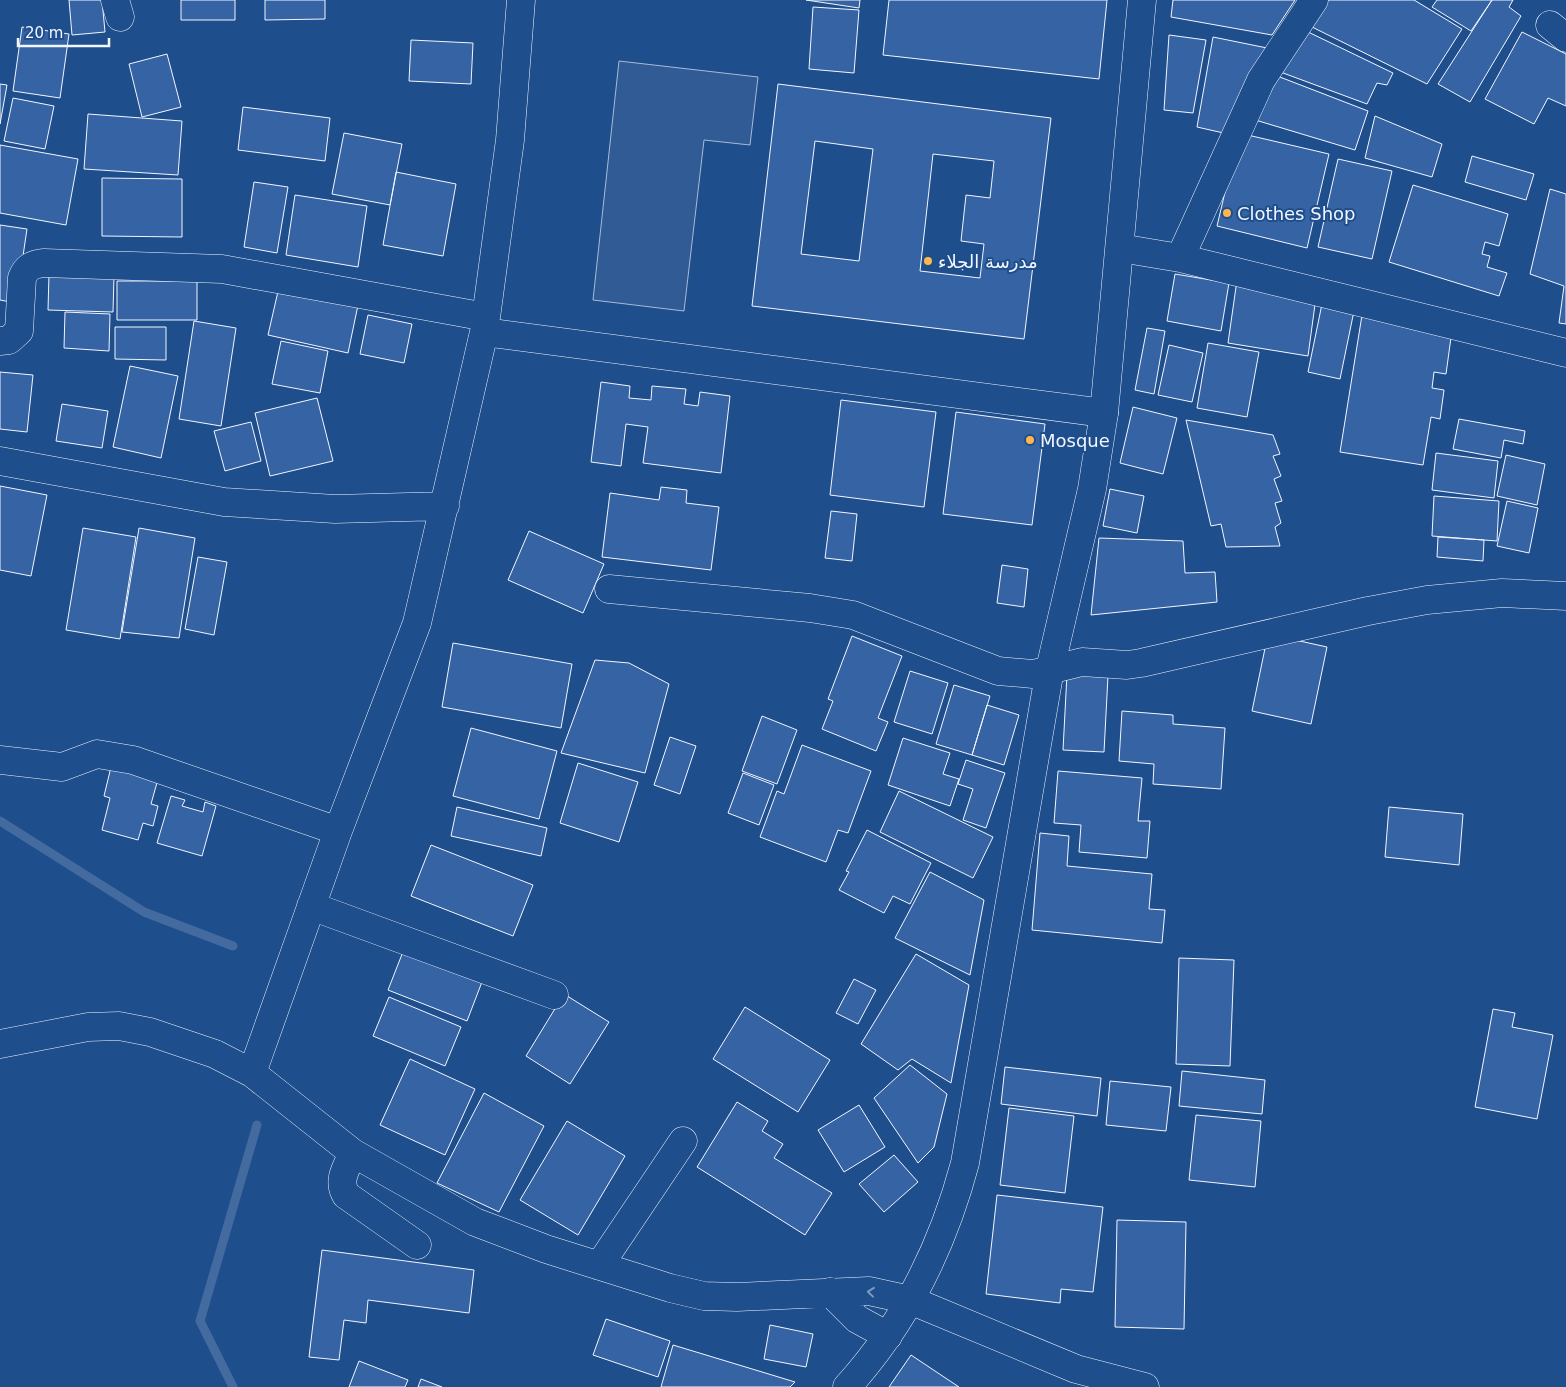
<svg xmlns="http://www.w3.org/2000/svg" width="1566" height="1387" font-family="'DejaVu Sans','Noto Sans Arabic',sans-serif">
<rect width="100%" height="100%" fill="#1f4e8c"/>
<path fill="#305b95" stroke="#a8bbd7" d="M619 61 758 77 750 145 704 140 684 311 593 300Z"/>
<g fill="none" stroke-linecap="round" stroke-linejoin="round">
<path stroke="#446ba0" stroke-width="9" d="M0 821 144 912 233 946
M233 1387 200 1321 257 1125"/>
</g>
<path fill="#3563a3" stroke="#f2f6ff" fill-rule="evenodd" d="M69 0H102L105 32 72 35Z
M181 0H235V20H181Z
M265 0H325V19L265 20Z
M806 0H860L859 8Z
M889 0H1107L1099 79 883 55Z
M1173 0H1295L1272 35 1171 17Z
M1326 0H1414L1462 29 1427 84 1308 25Z
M1437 0H1492L1471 31 1432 7Z
M1492 0H1513L1509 7 1521 16 1470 102 1438 84Z
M813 7 859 10 854 73 809 69Z
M22 27 69 34 60 98 13 91Z
M1304 30 1393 73 1387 85 1377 83 1367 104 1275 70Z
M1522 32 1566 54V106L1548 98 1534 124 1485 99Z
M1169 35 1206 40 1193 113 1164 110Z
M1213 37 1272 49 1228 134 1197 127Z
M411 40 473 43 471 84 409 81Z
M167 54 181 107 142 117 129 64Z
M1272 74 1368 111 1355 150 1252 119Z
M0 84 7 85 0 124Z
M778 84 1051 118 1024 339 752 306ZM815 141 873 149 859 261 801 254ZM933 154 994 161 990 198 966 195 961 241 984 244 980 278 920 271Z
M13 98 54 106 45 149 4 141Z
M243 107 330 118 325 161 238 150Z
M88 114 182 121 178 175 84 169Z
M1375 116 1442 144 1432 177 1365 158Z
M344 133 402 144 390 205 332 194Z
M1239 133 1329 154 1307 248 1217 226Z
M0 145 78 159 66 225 0 213Z
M1472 156 1534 174 1526 200 1465 182Z
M1338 159 1392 171 1372 259 1318 247Z
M396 172 456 184 443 256 383 245Z
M102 178 182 179V237L102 236Z
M254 182 288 187 277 253 244 247Z
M1413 185 1508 214 1499 246 1485 242 1482 254 1490 256 1487 267 1507 273 1499 296 1389 262Z
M1550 189 1566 194V324L1559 323 1564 286 1530 274Z
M295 195 367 206 358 267 286 255Z
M0 225 27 229 16 303 0 300Z
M49 274 114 276 113 312 48 310Z
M1175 274 1229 283 1221 331 1167 321Z
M1237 280 1316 297 1308 356 1228 343Z
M117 281H197V320H117Z
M279 287 358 305 348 353 268 335Z
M1323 299 1355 306 1340 379 1308 372Z
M65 312 110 314 109 351 64 348Z
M368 315 412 324 404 363 360 354Z
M1362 315 1452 330 1446 374 1434 372 1432 388 1444 390 1440 419 1431 417 1423 465 1340 452Z
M194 321 236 328 221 426 179 419Z
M115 327H166V360L115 359Z
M1147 328 1165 331 1154 394 1135 390Z
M281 341 328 351 320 393 272 384Z
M1208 343 1259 352 1247 417 1197 408Z
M1169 345 1203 353 1192 402 1158 395Z
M130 366 178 376 161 458 113 447Z
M0 372 33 375 27 432 0 429Z
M601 382 630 386 629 398 651 400 652 386 686 389 684 404 698 406 700 392 730 396 721 473 643 463 648 427 626 424 621 466 591 462Z
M317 398 333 461 270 476 255 413Z
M841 400 936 412 924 507 830 495Z
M62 404 108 411 102 448 56 441Z
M1133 407 1177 418 1163 474 1120 463Z
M956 412 1045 424 1032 525 943 514Z
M1459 419 1525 431 1523 444 1504 440 1501 458 1453 449Z
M1186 420 1273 435 1280 454 1273 456 1281 476 1274 479 1282 501 1275 503 1281 523 1275 527 1280 546 1226 547 1221 524 1211 526Z
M251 422 261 461 225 471 214 431Z
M1436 453 1498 461 1494 498 1432 490Z
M1506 455 1545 464 1537 505 1497 496Z
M0 486 47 495 31 576 0 570Z
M661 487 687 490 686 503 719 507 711 570 602 557 610 493 659 500Z
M1110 489 1144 496 1137 533 1103 526Z
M1434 496 1499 501 1497 541 1432 536Z
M1507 501 1538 508 1529 553 1497 546Z
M831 511 857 514 852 561 825 558Z
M83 528 136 537 120 639 66 630Z
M139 528 195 538 179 638 122 632Z
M529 531 604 564 583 613 508 580Z
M1438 537 1484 540 1483 561 1437 557Z
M1099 538 1183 541 1185 573 1215 572 1217 602 1091 615Z
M198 557 227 562 214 635 185 629Z
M1002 565 1028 569 1024 607 997 603Z
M1268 634 1327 647 1311 724 1252 711Z
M852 636 902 656 878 718 888 722 876 751 822 729 833 701 828 699Z
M453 643 572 664 561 728 442 707Z
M595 660 629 663 669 684 645 773 561 753Z
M910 671 948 683 932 734 894 722Z
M1067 674 1108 676 1104 752 1063 750Z
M954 685 990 696 972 755 936 744Z
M987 705 1019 715 1004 765 972 755Z
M1122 711 1173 715V724L1225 728 1221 789 1153 784 1154 764 1119 761Z
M762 716 797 730 777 784 742 771Z
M471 728 557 751 539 819 453 796Z
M670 737 696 746 680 794 654 785Z
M903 738 950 753 943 774 959 779 950 806 888 785Z
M802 745 871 771 848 833 838 830 826 862 760 837 777 791 784 794Z
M966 760 1005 773 986 828 963 820 973 789 958 784Z
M578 763 638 782 619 842 560 823Z
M111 767 158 779 151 804 158 806 153 826 143 823 138 840 102 830 110 798 104 796Z
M1058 771 1142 778 1138 821H1150L1147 858 1079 852 1081 825 1054 823Z
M743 773 774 785 759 825 728 813Z
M899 791 993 837 973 878 880 832Z
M171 796 185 800 182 806 203 812 205 802 216 806 202 856 157 843Z
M457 807 547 828 541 856 451 836Z
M1389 807 1463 814 1459 865 1385 857Z
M867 830 931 863 910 904 893 896 884 913 839 890 849 872 846 871Z
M1040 833 1069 836 1067 866 1152 874 1149 909 1165 910 1162 943 1032 930Z
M431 845 533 885 513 936 411 896Z
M930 872 984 900 970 975 895 938Z
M406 944 485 974 467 1021 388 990Z
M916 954 969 985 951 1083 912 1059 898 1070 861 1044Z
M1179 958 1234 960 1230 1066 1176 1064Z
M854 979 876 990 858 1024 836 1013Z
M564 994 609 1022 570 1084 526 1056Z
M389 997 461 1027 445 1066 373 1036Z
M745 1007 830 1060 798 1112 713 1059Z
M1493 1009 1515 1013 1512 1027 1553 1035 1537 1119 1475 1107Z
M410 1059 475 1089 445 1155 380 1125Z
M910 1065 947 1094 934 1147 918 1163 874 1098Z
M1005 1067 1101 1078 1097 1116 1001 1104Z
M1182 1071 1265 1080 1262 1114 1179 1106Z
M1110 1081 1171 1087 1166 1131 1106 1125Z
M484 1093 544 1126 499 1212 437 1183Z
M737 1102 768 1121 762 1131 783 1144 774 1158 832 1193 805 1235 697 1167Z
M859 1105 885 1147 844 1172 818 1130Z
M1009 1108 1074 1116 1065 1193 1000 1185Z
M1196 1115 1261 1121 1255 1187 1189 1180Z
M567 1121 625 1156 578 1235 520 1200Z
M894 1155 918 1182 884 1212 859 1184Z
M997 1195 1103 1207 1093 1292 1061 1289 1060 1303 986 1294Z
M1117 1220 1186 1222 1184 1329 1115 1327Z
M322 1250 474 1270 469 1313 368 1300 366 1323 344 1320 339 1360 309 1357Z
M606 1319 670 1341 658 1377 593 1355Z
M770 1325 813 1334 806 1367 764 1359Z
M673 1345 795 1382 790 1387H661Z
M911 1355 959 1387H889Z
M359 1361 408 1380 405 1387H349Z
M421 1379 442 1387H418Z"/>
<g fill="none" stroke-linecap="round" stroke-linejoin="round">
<g stroke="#f2f6ff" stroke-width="29">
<path id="minor" d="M115 0 120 17
M1550 25 1566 38
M1120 248 1180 258 1566 353
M1180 258 1261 80 1314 0
M484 332 1104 413
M0 341 9 340 19 331 22 278C26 267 33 264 44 263L222 269 486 317
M0 461 224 502 335 509 445 506
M609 589 810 608 853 615 998 671 1033 674 1082 662 1127 665 1141 663 1368 611 1427 600 1502 593 1566 596
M0 760 62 767 97 754 133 760 338 831
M311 906 554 995
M0 1044 88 1027 119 1026 150 1032 215 1054 252 1073 353 1153 475 1222 546 1249 670 1288 704 1296 737 1297 869 1291 910 1300 1076 1369 1145 1387
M252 1073 338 831 417 623 484 332 510 140 521 0
M353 1153C347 1167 337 1180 346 1195L417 1245
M599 1266 683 1141
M830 1292 857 1319 888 1336"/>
</g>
<g stroke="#f2f6ff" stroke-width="29">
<path id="major" d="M847 1387C905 1323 943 1246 965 1163L1050 669 1092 489 1104 413 1142 0"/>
</g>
<use href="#minor" stroke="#1f4e8c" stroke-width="28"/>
<use href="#major" stroke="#1f4e8c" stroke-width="28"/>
</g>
<defs><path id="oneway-chevron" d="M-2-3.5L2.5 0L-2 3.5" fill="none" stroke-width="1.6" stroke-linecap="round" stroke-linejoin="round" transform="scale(1.25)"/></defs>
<use stroke="#7e9ac0" href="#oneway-chevron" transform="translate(871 1292) rotate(-174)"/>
<g fill="#ffb74d" stroke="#1f4e8c" stroke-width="2">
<circle cx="1227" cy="213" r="5"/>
<circle cx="928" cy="261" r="5"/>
<circle cx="1030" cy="440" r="5"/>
</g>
<g text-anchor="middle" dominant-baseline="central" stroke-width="4" stroke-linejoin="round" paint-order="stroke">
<g font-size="18" fill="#f2f6ff" stroke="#1f4e8c" text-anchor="start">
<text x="1237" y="213">Clothes Shop</text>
<text x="938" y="261">مدرسة الجلاء</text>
<text x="1040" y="440">Mosque</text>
</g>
</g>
<path d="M18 38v8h91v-8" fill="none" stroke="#f2f6ff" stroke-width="2.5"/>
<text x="25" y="38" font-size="15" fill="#f2f6ff" stroke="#1f4e8c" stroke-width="4" paint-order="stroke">20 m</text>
</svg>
